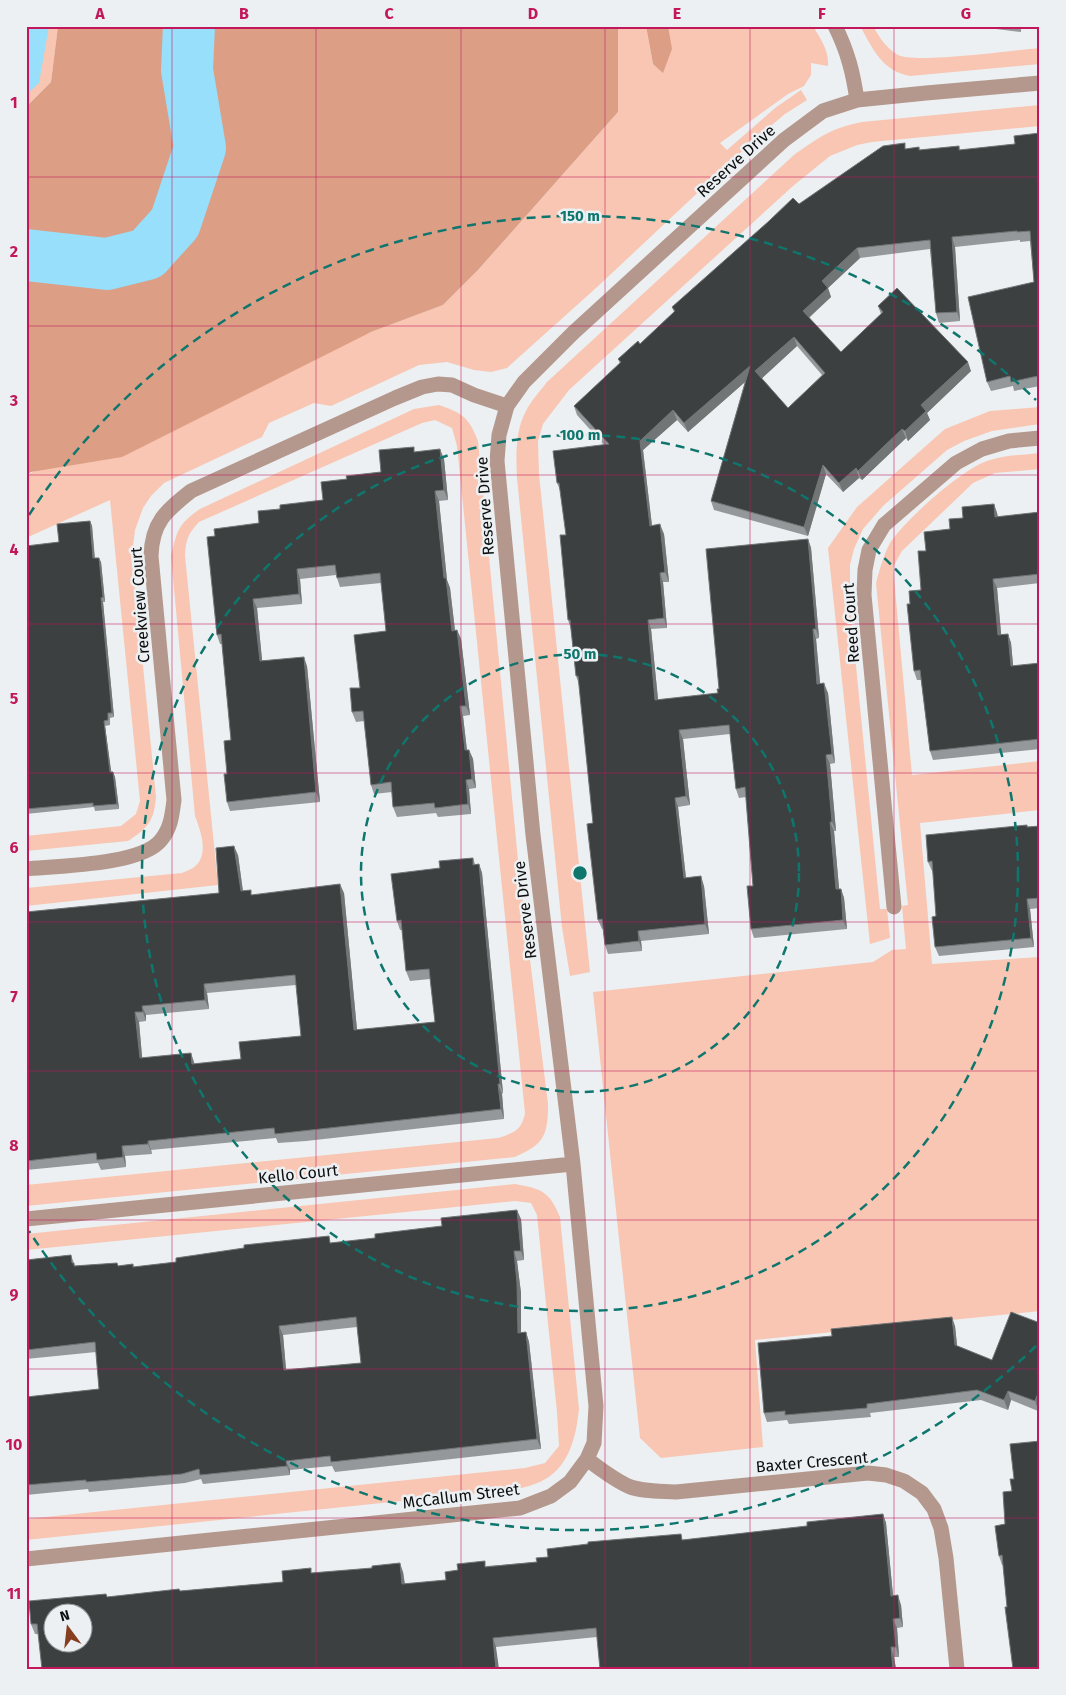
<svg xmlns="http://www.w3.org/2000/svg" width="1066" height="1695" font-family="'Fira Sans',sans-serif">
<rect width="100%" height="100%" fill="#ecf0f2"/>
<path fill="#f8c6b2" d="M26 26H58L51 82 26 107Z
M618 26H646L653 64 667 26H813C821 40 829 50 828 66L811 63V75L804 86 788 94 720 143 727 150 775 108 801 90 807 100 785 114 754 140 596 288 507 368 491 372 474 370 447 362 419 365 331 406 314 403 269 423 262 437 164 483 151 496 143 508 135 530 132 555 156 797C154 821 148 828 128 841L26 851V836L121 826 136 814 140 801 110 500 26 538V475L371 332 443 305 478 270 618 112Z
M860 26H873C879 37 887 49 898 55 916 64 1015 50 1040 48V64L910 76C882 71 873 49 860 26Z
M1040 105V126L872 142 857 145 830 156 793 186 569 390 543 424 538 441 539 474 590 972 570 976 562 927 517 478C516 457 515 431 526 411 531 401 540 391 547 382L795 154C820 137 831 128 862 122Z
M439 405C462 413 469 417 478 441L519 871 548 1104C548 1136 544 1144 515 1157L26 1206V1185L498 1138C514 1133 522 1130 525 1113L457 446 452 428 435 420 422 423 199 522C188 534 186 539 185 556L218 885 26 906V888L182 873C186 871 190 870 193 868 210 856 201 832 195 816L171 556C177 531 178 524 200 509L414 409Z
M1040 407V424L992 431 964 441 947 450 883 506 863 529 854 549 850 565V605L880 909H887L890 938 870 944 828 548 857 507 945 429 990 411Z
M1040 453V469L995 473 973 483 902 551 893 567 912 775 1040 761V810L920 823 932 964 1040 957V1311L755 1340 763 1447 661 1458 640 1438 593 992 873 962 892 950 906 949 902 906 908 905 876 583C880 569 883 556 890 543 905 520 961 470 987 461 1004 455 1022 455 1040 453Z
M515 1184C542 1189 549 1191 560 1217L579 1409C576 1437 569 1469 540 1482 533 1485 525 1487 518 1489L26 1540V1519L525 1468 545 1463 559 1446 557 1412 537 1215 531 1203 515 1201 26 1250V1234Z"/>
<path fill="#dc9f86" d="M58 26H618V112L478 270 443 305 371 332 122 457 31 472 26 475V107L51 82Z
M646 26H668L672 49 663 73 653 64Z"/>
<path fill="#97dffb" d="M26 26H49L39 83 26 95Z"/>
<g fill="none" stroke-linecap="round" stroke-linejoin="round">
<path stroke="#97dffb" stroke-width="52" d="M26 255 107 264 147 254 175 223 200 148 187 70 189 26"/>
<path stroke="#b4988d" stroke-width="15" d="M835 26C848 52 853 73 857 100
M26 869C58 866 142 865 161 840 171 828 172 815 174 800L151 556C152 522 166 511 191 491L395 398 422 387 438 384 452 385 474 395 507 406
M894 907 864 595 865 570 869 550 884 525 956 463 982 449 1009 441 1040 438
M26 1219 573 1164
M587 1459C600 1469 613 1479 628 1486 642 1492 660 1491 676 1492L868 1473 886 1475 904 1481 922 1493 934 1509 941 1528 946 1558 957 1669
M26 1559 520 1508 551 1496 570 1482 587 1459 594 1443 596 1406 573 1164 533 835 497 461 499 435 507 406 524 382 573 333 784 140 823 111 857 100 926 93 1040 83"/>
</g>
<path fill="#94989a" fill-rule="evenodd" d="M992 26H1021V32L996 29 995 26Z
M1040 133V386L1014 391 1013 386 991 391 987 382 1034 282 1030 241 1020 242V240L955 247 960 321 939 323 936 313 930 249 860 258 828 288 831 297 809 318 841 352 881 314 878 306 971 371 927 413 930 420 908 441 906 438 862 480 859 478 843 492 826 474 808 536 714 510 711 501 745 382 688 432 677 420 643 450 652 525 664 534 669 582H663L667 628 651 629 658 700 718 693 719 689 808 539 811 548 819 638 816 639 820 684 828 693 835 763 830 764 836 831H834L839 889H841L844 898 847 929 754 938 751 929 753 886 746 797 739 798 736 789 730 734 683 739 690 805 678 807 686 878 704 886 709 934 641 941 642 951 608 954 605 945 603 929H602L598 920 593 823 579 684 576 676 571 629 568 620 566 535 561 492 557 483 604 445 577 415 574 406 620 364 618 359 640 344 674 312 672 307 799 204 906 149 919 147 920 150 959 146 960 150 1015 144ZM797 346 822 375 788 408 762 378Z
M416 452 444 459 448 500 439 501 447 580 450 588 455 630H457L461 639 470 715 463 716 467 750H469L473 759 476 788 469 789 471 814 438 817 436 813 397 817 393 807 392 792 374 794 371 785 364 721 356 722 352 712 360 688 386 631 381 583 340 587 336 575 300 579 302 604 257 608 262 660 307 666 320 802 230 811 227 802V774L231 740 222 644H220L217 635 215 536 259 523 280 509 323 500 347 479 381 472Z
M994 504 997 513 998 517 1040 512V583L997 588 1001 634H1008L1011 643 1013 666 1040 663V749L933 760 930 751 921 680H917L914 671 910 604 921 590 926 551 963 518Z
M90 521 92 526 95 558 101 562 105 602H103L114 717 110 718V725L105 726 111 772H113L115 777 119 809 95 811 94 807 26 814V546L59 542Z
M1027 825 1028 827 1040 826V908L1030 909 1034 947 939 956 935 947 936 916 933 871H932L928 862Z
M238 855 243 891 252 895 344 893 357 1030 435 1022 430 979 410 981 406 971 402 930H400L397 921 440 868 473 858 475 864H479L482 873 503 1093 502 1094 504 1119 306 1141 278 1143 276 1138 151 1150 152 1154 125 1156 126 1167 101 1170 98 1163 26 1170V912L219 893ZM296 985 301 1036 241 1059 194 1064V1062L142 1058 139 1022 146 1021V1015L209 1009 207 993Z
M521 1219 524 1260 517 1261 521 1293V1332H526L529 1342 541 1449 335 1472 332 1466 290 1470V1475L203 1484 201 1479 185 1483 89 1492 88 1489 26 1495V1397L99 1389 96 1352 26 1359V1260L71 1255 75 1266 117 1263 118 1266 133 1264 134 1267 375 1238ZM357 1327 361 1363 286 1370 283 1335Z
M1011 1312 1038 1411 1011 1400 1008 1410 981 1400 870 1413 871 1417 789 1424 787 1420 767 1422 764 1413 955 1326 957 1346 992 1360Z
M1040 1441 1007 1607 1003 1565H1002L999 1556 1014 1479Z
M883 1514 886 1523 893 1596 901 1605 903 1627 897 1628 899 1657H894L896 1669H600L597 1637 496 1647 35 1634 31 1624 107 1597 180 1591 283 1582 313 1573 403 1572 405 1584 446 1580 487 1566 537 1562 548 1557 683 1540 807 1526Z"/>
<path fill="#717576" d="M952 237 955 247 960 321 957 312Z
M857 248 860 258 828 288 831 297 806 320 803 311 822 281Z
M794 337 797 346 759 381 755 371Z
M968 362 971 371 927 413 930 420 908 441 905 431 921 405Z
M750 366 753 375 688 432 684 423Z
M673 410 677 420 643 450 653 535 650 526 640 441Z
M902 429 906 438 862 480 858 471Z
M440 449 444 459 448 500 444 490Z
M823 465 826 474 808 536 804 527Z
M856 468 859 478 843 492 839 483Z
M435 491 439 501 447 580 450 588 456 640 452 631 444 578Z
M994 504 997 513 999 526 995 517Z
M90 521 92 526 95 563 93 558Z
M660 524 664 534 669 582 665 572Z
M808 539 811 548 819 638 816 629Z
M99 558 101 562 105 602 103 597Z
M297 569 300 579 302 604 299 594Z
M660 573 663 582 667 628 664 618Z
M993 579 997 588 1002 644 998 635Z
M101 598 103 602 114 717 112 713Z
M253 599 257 608 263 670 260 661Z
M648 620 651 629 659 709 655 700Z
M813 629 816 639 821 693 817 684Z
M457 630 461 639 470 715 466 706Z
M1008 634 1011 643 1014 675 1011 666Z
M304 657 307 666 320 802 316 792Z
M824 683 828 693 835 763 832 754Z
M460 706 463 716 468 760 465 750Z
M104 721 105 726 112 777 110 772Z
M679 730 683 739 690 805 686 796Z
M469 750 473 759 476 788 472 779Z
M826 755 830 764 836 831 832 822Z
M113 772 115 777 119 809 117 804Z
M466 780 469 789 471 814 468 804Z
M675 798 678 807 687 887 684 878Z
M830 822 834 831 840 899 836 889Z
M234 846 238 855 244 900 241 891Z
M479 864 482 873 503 1093 500 1084Z
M701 876 704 886 709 934 705 924Z
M340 884 344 893 358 1040 354 1030Z
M841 889 844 898 847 929 843 920Z
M1027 899 1030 909 1034 947 1031 938Z
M638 931 641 941 642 951 639 941Z
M204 984 207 993 209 1009 205 1000Z
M142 1006 146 1015V1021L143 1012Z
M135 1012 139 1022 143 1067 140 1058Z
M191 1053 194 1062 195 1073 192 1064Z
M498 1084 502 1094 504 1119 501 1109Z
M148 1141 151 1150 152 1154 148 1144Z
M122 1146 125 1156 126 1167 123 1157Z
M517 1210 521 1219 524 1260 521 1251Z
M514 1251 517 1261 521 1293V1342L518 1333Z
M952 1317 955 1326 958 1354 955 1345Z
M279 1326 283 1335 287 1380 284 1370Z
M526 1332 529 1342 541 1449 537 1439Z
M1040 1388V1406L1038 1411 1035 1401Z
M1008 1391 1011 1400 1008 1410 1004 1400Z
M286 1461 290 1470V1475L287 1466Z
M883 1514 886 1523 894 1605 891 1596Z
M400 1563 403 1572 406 1594 402 1584Z
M898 1595 901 1605 903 1627 900 1618Z
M893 1619 897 1628 899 1657 896 1647Z
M493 1638 496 1647 499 1669H496Z
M891 1647 894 1657 896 1669H893Z"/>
<path fill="#3c4041" stroke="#717576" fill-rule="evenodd" d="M1040 133V376L1033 377 1011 382 1010 376 987 382 968 297 1034 282 1030 231 1017 232V231L952 237 957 312 936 313 930 240 857 248 822 281 828 288 803 311 841 352 883 312 878 306 897 288 968 362 921 405 926 411 905 431 902 429 858 471 856 468 839 483 823 465 804 527 711 501 750 366 684 423 673 410 640 441 650 526 660 524 665 572 660 573 664 618 648 620 655 700 718 693 717 689H719L706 549 808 539 816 629H813L817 684 824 683 832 754 826 755 832 822H830L836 889H841L843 920 751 929 747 886H753L745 787 736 789 729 725 679 730 686 796 675 798 684 878 701 876 705 924 638 931 639 941 605 945 602 919 598 920 587 824 593 823 578 676H576L570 620H568L560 535H566L559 483H557L553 451 609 444 574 406 621 362 618 359 638 341 640 344 675 311 672 307 769 221 793 198 799 204 883 146 905 143V149L919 147V150L959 146V150L1015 144 1014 136ZM794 337 825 373 788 408 755 371Z
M414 447V452L440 449 444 490 435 491 444 578H446L452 631 457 630 466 706H460L465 750H469L472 779 466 780 468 804 435 808 434 803 393 807 391 782 371 785 363 711 352 712 350 688H360L354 635 386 631 380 573 337 578 335 565 297 569 299 594 253 599 260 661 304 657 316 792 227 802 224 774H227L224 741 231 740 221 634 217 635 207 537 215 536 214 529 259 523 258 511 280 509V505L323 500 321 482 347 479 346 476 381 472 379 450Z
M994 504 995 517 1040 512V574L993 579 998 635 1008 634 1011 666 1040 663V739L930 751 920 670 914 671 907 604H910L909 591 921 590 918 551H926L924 532 950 529 949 519 963 518 962 507Z
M90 521 93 558H99L103 597 101 598 112 713H108V720L104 721 110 772H113L117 804 93 806V803L26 809V546L59 542 57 524Z
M1027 825V827L1040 826V898L1027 899 1031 938 935 947 932 917 936 916 932 861 928 862 926 835Z
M234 846 241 891 251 890V895L340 884 354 1030 435 1022 429 969 406 971 401 920 397 921 391 874 440 868 439 861 473 858V865L479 864 500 1084H498L501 1109 302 1131 275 1134 274 1128 148 1141V1144L122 1146 123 1157 97 1160 96 1153 26 1161V912L219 893 216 848ZM295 975 301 1036 239 1042 241 1059 192 1064 191 1053 140 1058 135 1012H143L142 1006 205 1000 204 984Z
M517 1210 521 1251H514L517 1283 518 1333 526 1332 537 1439 331 1462 330 1456 286 1461 287 1466 200 1475 199 1469 182 1474 86 1482V1480L26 1485V1397L99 1389 95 1342 26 1350V1260L71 1255 72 1263H74V1266L117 1263 118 1266 133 1264V1267L176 1262V1258L244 1248V1245L329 1236 330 1243 375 1238V1234L442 1226 441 1218ZM356 1317 361 1363 284 1370 279 1326Z
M1011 1312 1040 1323V1388L1035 1401 1008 1391 1004 1400 977 1390 867 1404V1408L785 1415V1411L764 1413 758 1343 832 1336 831 1329 952 1317 955 1345 992 1360Z
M1040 1441V1669H1013L1005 1607H1007L1002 1555 999 1556 995 1526 1005 1524 1003 1492 1012 1491 1010 1479H1014L1010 1444Z
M883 1514 891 1596 898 1595 900 1618 893 1619 896 1647H891L893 1669H600L596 1628 493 1638 496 1669H42L37 1624H31L29 1601 106 1594 107 1597 179 1589 180 1591 283 1582 282 1571 311 1568V1573L372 1568V1566L400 1563 402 1584 446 1580 445 1572 458 1570 457 1564 485 1561V1567L537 1562 536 1558 548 1557 547 1549 588 1544V1542L681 1534 682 1540 807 1526V1522ZM52 1612H82V1642H52Z"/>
<path fill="none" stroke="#c2185b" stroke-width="1" stroke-opacity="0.55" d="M172 26V1669M316 26V1669M461 26V1669M605 26V1669M750 26V1669M894 26V1669M26 177H1040M26 326H1040M26 475H1040M26 624H1040M26 773H1040M26 922H1040M26 1071H1040M26 1220H1040M26 1369H1040M26 1518H1040"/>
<g fill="none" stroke="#0f766e" stroke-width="2.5" stroke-dasharray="9 6">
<circle cx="580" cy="873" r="219"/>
<circle cx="580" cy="873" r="438"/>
<path d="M1036 1346A657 657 0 0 1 29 1231M29 515A657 657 0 0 1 1036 400"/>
</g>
<g text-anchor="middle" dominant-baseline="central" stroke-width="5" stroke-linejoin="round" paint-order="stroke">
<g font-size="16" fill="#0b0d0e" stroke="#ecf0f2">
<text transform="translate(736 161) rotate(-42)">Reserve Drive</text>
<text transform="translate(485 506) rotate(-94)">Reserve Drive</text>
<text transform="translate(140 605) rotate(-94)">Creekview Court</text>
<text transform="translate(851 623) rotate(-94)">Reed Court</text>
<text transform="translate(525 910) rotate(-97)">Reserve Drive</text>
<text transform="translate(298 1174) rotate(-6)">Kello Court</text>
<text transform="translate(812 1462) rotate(-5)">Baxter Crescent</text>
<text transform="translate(461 1496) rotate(-7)">McCallum Street</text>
</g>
</g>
<circle cx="580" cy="873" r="8" fill="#0f766e" stroke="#ecf0f2" stroke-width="2.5"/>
<g font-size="15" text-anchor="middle" font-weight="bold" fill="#0f766e" stroke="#ecf0f2" stroke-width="5" stroke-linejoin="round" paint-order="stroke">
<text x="580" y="221">150 m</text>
<text x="580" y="440">100 m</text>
<text x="580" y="659">50 m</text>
</g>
<rect width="1066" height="1695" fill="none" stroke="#ecf0f2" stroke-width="55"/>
<g transform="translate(68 1628) rotate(345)"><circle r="24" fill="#ecf0f2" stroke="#929597"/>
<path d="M0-4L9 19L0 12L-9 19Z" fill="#863e1e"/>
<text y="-8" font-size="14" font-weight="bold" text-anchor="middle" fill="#0b0d0e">N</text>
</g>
<rect x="28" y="28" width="1010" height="1640" fill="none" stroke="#c2185b" stroke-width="2"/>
<g font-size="16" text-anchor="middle" font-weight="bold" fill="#c2185b">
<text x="100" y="19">A</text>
<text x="244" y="19">B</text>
<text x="389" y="19">C</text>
<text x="533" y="19">D</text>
<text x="677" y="19">E</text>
<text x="822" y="19">F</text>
<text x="966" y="19">G</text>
<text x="14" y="108">1</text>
<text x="14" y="257">2</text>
<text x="14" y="406">3</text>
<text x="14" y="555">4</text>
<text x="14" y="704">5</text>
<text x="14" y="853">6</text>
<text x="14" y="1002">7</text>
<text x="14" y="1151">8</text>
<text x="14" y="1300">9</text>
<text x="14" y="1450">10</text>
<text x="14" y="1599">11</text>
</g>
</svg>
